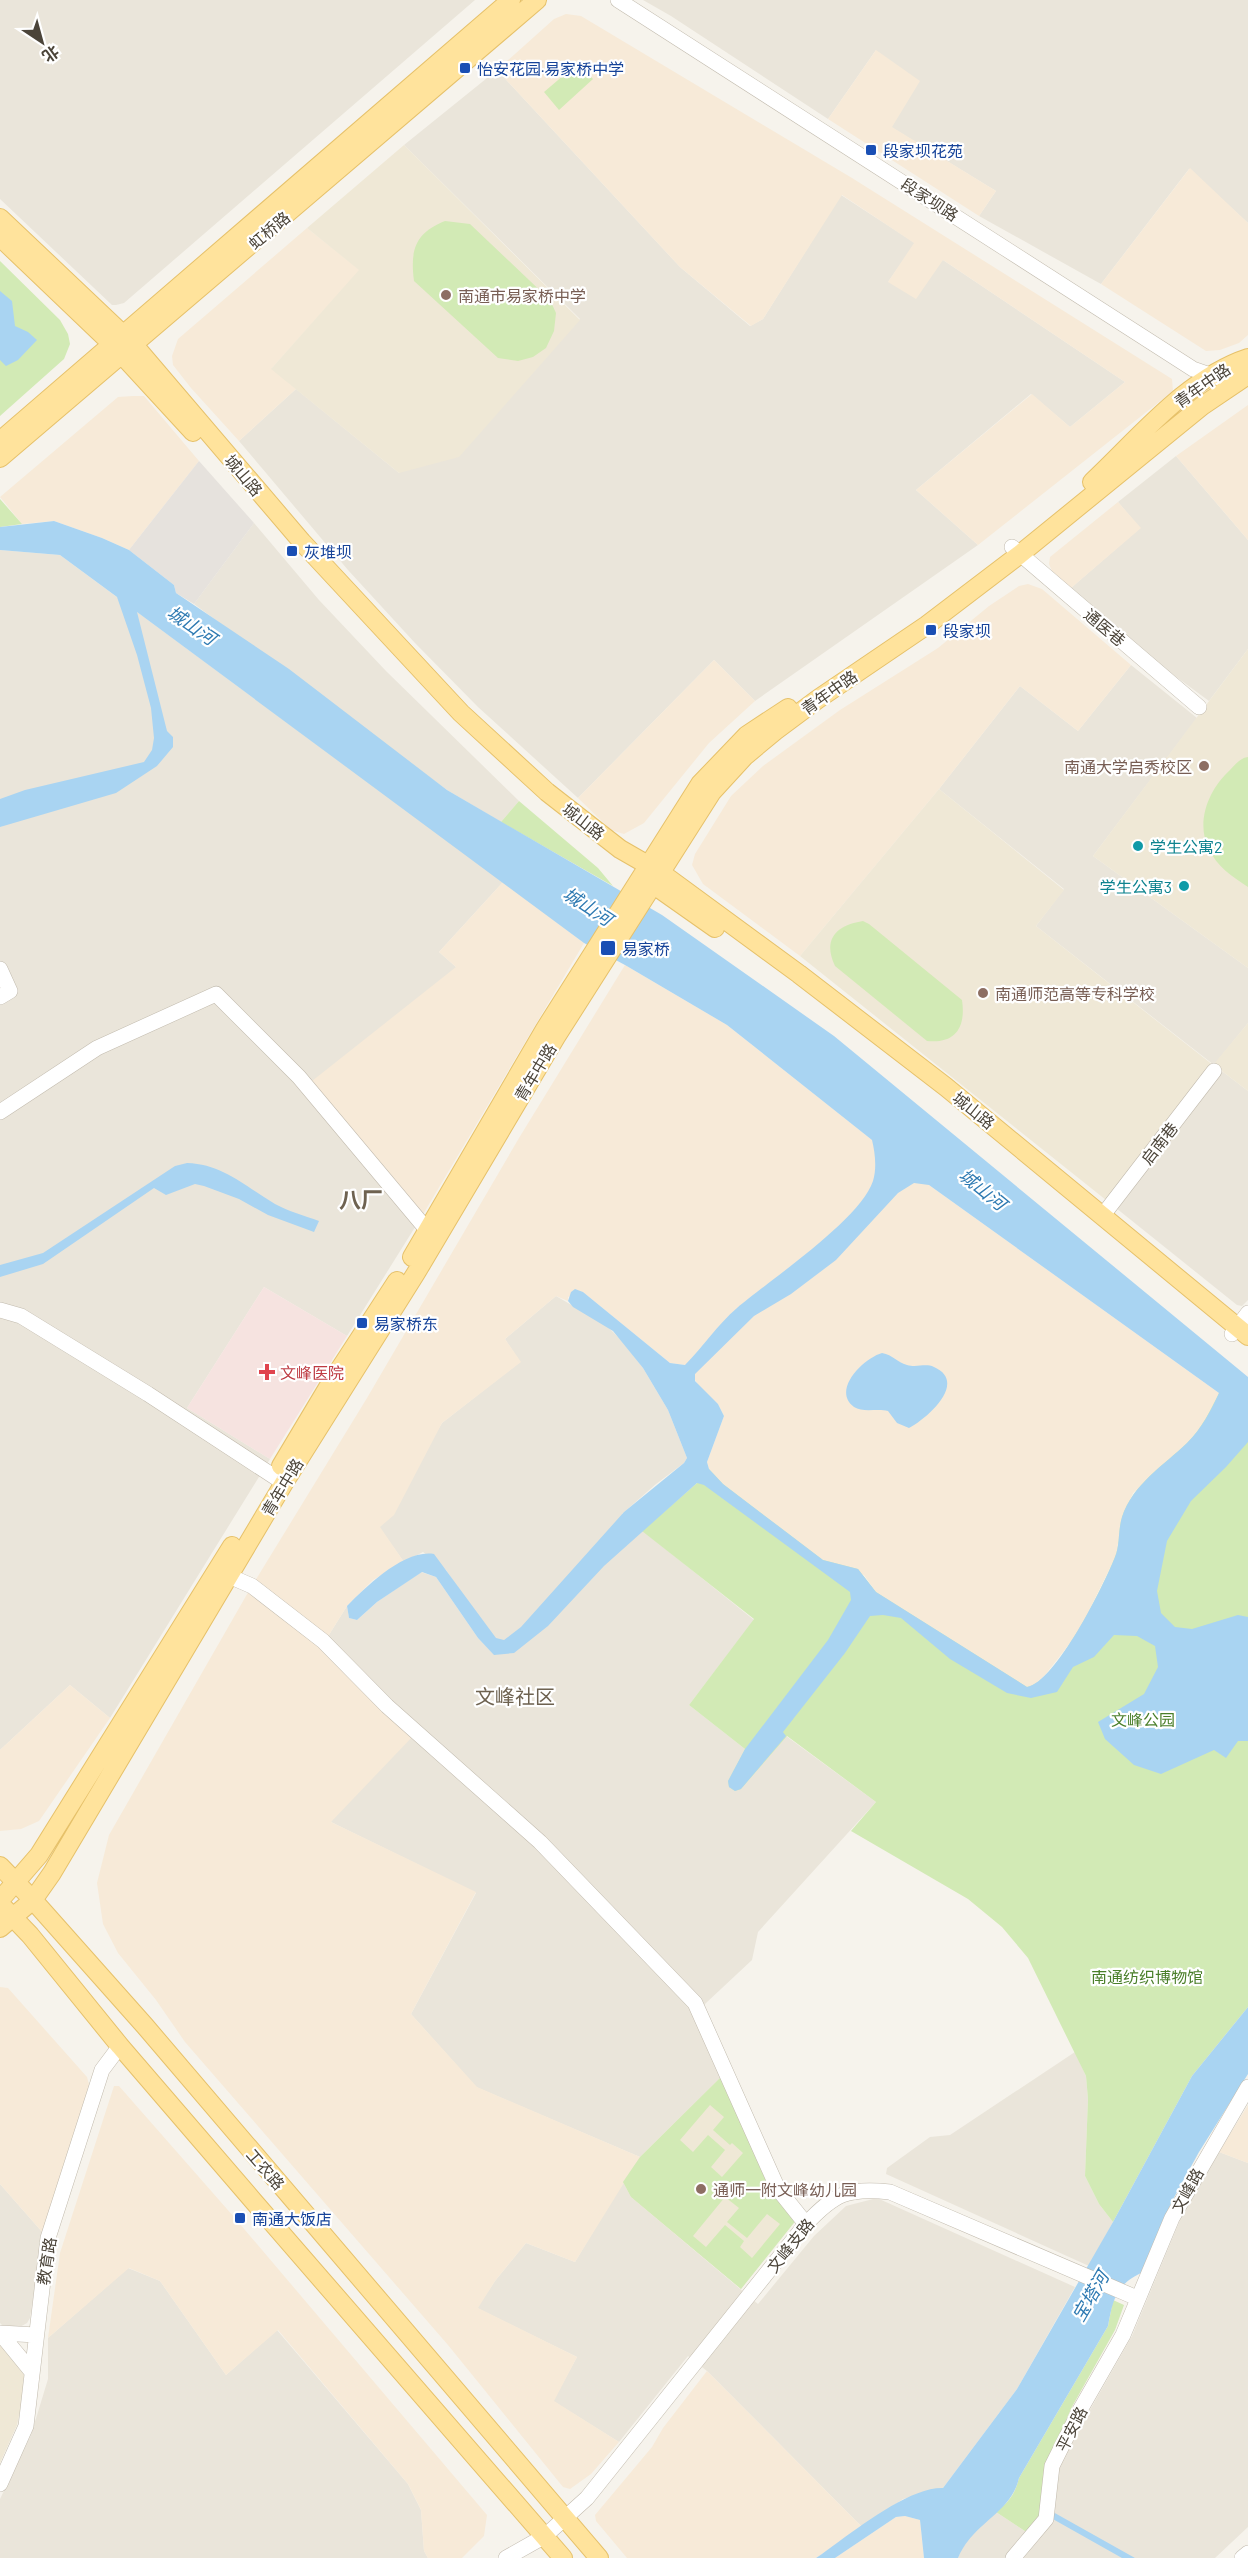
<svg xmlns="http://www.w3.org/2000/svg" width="1248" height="2558" font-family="Barlow,'Noto Sans SC',sans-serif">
<rect width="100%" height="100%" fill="#f6f3ec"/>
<path fill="#eae5da" d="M0 0H475L124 303 116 305H112L0 199Z
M643 0H1248V223L1189 169 1101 284 979 216 996 191 891 127 876 50 828 119 671 16Z
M497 70 680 267 750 326 763 319 841 195 915 243 888 282 943 260 1125 382 1070 427 1031 394 916 490 978 545 755 701 714 660 578 798 478 707 415 643 348 570 239 441 296 389 399 473 580 319 404 145Z
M1176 456 1248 540V649L1209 701 1152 659 1071 588 1140 528 1118 502Z
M254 523 319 600 386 671 519 801 501 822 447 790 194 604Z
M0 550 60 555 503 882 439 952 456 967 422 1216 347 1336 264 1287 187 1408 270 1459 110 1718 70 1685 0 1750Z
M1131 665 1197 718 1093 856 1248 968V1023L1214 1065 1248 1091V1300L1242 1306 1237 1305 1106 1200 1214 1065 1036 926 1064 889 939 789 1020 686 1078 731Z
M556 1296 606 1325 622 1341 643 1368 668 1410 687 1458 684 1463 656 1484 622 1514 754 1620 689 1705 745 1749 728 1781 741 1789 786 1736 876 1802 758 1932 752 1960 706 2003 694 2017 721 2077 640 2157 476 2087 411 2014 476 1893 331 1822 384 1705 390 1698 327 1638 347 1606 349 1618 357 1620 377 1602 421 1572 436 1577 478 1638 494 1654 466 1600 446 1570 423 1552 404 1562 379 1527 442 1423 520 1362 505 1339Z
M1075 2052 1086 2076 1088 2099 1085 2176 1099 2204 1113 2222 1089 2266 886 2174 887 2168 930 2137 950 2135Z
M1219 2152 1248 2163V2527L1215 2558H1017L1070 2445 1132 2336 1180 2220Z
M623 2182 631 2197 758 2304 814 2236 846 2206 877 2198 1075 2287 1017 2389 943 2488 903 2499 862 2527 707 2371 688 2356 619 2442 553 2401 577 2357 477 2308 495 2281 526 2243 575 2262Z
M0 2184 43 2233 30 2318 27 2323 18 2328 3 2326 0 2323Z
M128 2268 160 2281 226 2375 277 2330 408 2484 421 2510 424 2551 428 2558H0V2499L31 2435 48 2379V2338Z
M996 2512 1028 2533 1008 2558H958L964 2542Z"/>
<path fill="#f7ead8" d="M566 14 581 16 852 178 1172 379 1173 391 978 545 916 490 1032 394 1070 427 1125 382 943 260 916 299 888 282 914 243 842 195 763 319 751 326 680 267 497 70 554 19Z
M876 50 920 81 892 127 996 191 979 216 828 119Z
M1190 168 1248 223V335L1239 343 1220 350 1206 351 1101 284Z
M307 228 360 270 272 368 296 389 239 441 191 388 173 365 172 356 178 339Z
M133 396H144L199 461 129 550 102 538 54 521 22 524 0 497 118 397Z
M1248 405V540L1176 456Z
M1118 502 1141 528 1071 588 1052 571 1049 564 1050 557Z
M1028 584 1042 589 1131 665 1078 731 1020 686 939 789 800 956 703 884 692 865 695 854 731 796 763 766 840 710 938 648 989 606 1019 586Z
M714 660 755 701 709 743 644 823 624 834 611 830 578 798Z
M503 882 584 943 422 1216 307 1085 456 967 439 952Z
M625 965 727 1025 929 1185 1219 1393 1205 1422 1188 1442 1133 1493 1122 1518 1116 1556 1078 1633 1045 1675 1033 1686 1027 1687 876 1592 864 1575 823 1560 723 1484 709 1469 707 1462 724 1416 718 1404 701 1389 685 1365 670 1363 583 1292 568 1297V1301L556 1296 505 1339 521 1362 442 1423 394 1515 380 1527 404 1562 373 1580 347 1606 327 1638 255 1581 367 1398 519 1138Z
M250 1589 322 1647 415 1734 331 1822 476 1892 411 2014 477 2087 640 2157 575 2262 526 2243 495 2281 478 2308 577 2357 554 2401 619 2442 591 2474 570 2489 563 2487 448 2345 185 2042 156 2000 118 1953 103 1924 97 1883 109 1835Z
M70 1685 110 1718 39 1821 21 1829 0 1831V1750Z
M0 1987 8 1988 87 2077 91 2091 43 2233 0 2184Z
M114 2086H119L234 2217 487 2515 484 2536 462 2558H428L424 2551 421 2510 408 2484 278 2330 226 2375 160 2281 129 2268 48 2338 60 2253Z
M1248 2105V2163L1219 2152Z
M707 2371 862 2527 816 2558H627L596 2521 595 2515 652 2447 663 2428Z
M905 2516 920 2520 924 2558H835L896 2517Z"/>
<path fill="#e6e2dd" d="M199 461 254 523 194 604 176 593 174 585 129 550Z"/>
<path fill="#efe8d6" d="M404 145 580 320 459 457 399 473 271 369 359 270 307 228Z
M1248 649V968L1093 856Z
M939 789 1064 890 1036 926 1213 1065 1248 1023V1091L1214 1065 1106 1200 800 956Z
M721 2077 797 2219 741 2289 631 2197 623 2182 640 2157Z
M0 2342 19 2364 27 2379 17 2425 0 2463Z"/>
<path fill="#f6e3e0" d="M264 1287 347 1336 270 1459 187 1408Z"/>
<path fill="#d2eab5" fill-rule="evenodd" d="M578 63 593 79 559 110 544 92Z
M445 221 470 224 550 300 556 313 554 331 546 348 533 357 518 361 498 358 414 281C410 250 415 233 445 221Z
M0 261 60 320 68 334 70 344 64 359 0 416Z
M0 499 22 524 0 527Z
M1248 757V887C1232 876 1217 867 1209 849 1195 822 1209 789 1230 770 1236 764 1240 758 1248 757Z
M519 801 598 868 613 886 501 822Z
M863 921 869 924 962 1000C966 1027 956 1044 927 1041L835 966C822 939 837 925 863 921Z
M1219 1393 1248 1414V2007L1192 2076 1113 2222 1099 2204 1085 2176 1088 2099 1086 2076 1028 1958 1002 1927 968 1899 851 1831 876 1802 787 1736 741 1789 735 1791 729 1787 728 1781 745 1749 689 1705 754 1619 642 1531 697 1483 709 1469 723 1484 823 1560 858 1569 876 1592 1027 1687C1056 1683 1104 1585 1115 1557 1120 1545 1118 1530 1122 1517 1133 1484 1163 1466 1187 1443 1202 1428 1210 1411 1219 1393Z
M721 2077 797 2219 741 2289 631 2197 623 2182 640 2157ZM710 2105 724 2117 713 2130 730 2145 732 2143 743 2153 722 2177 711 2167 725 2150 708 2135 693 2152 680 2140ZM725 2197 739 2208 727 2222 747 2238 767 2214 780 2224 752 2258 740 2247 744 2241 725 2225 706 2247 693 2236Z
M1113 2300 1124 2305 1115 2330 1073 2405 1045 2466 1040 2515 1028 2533 996 2512C1009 2502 1015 2494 1019 2478L1108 2326Z"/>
<path fill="#a9d4f2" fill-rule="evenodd" d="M0 291 12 301 15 326 28 332 37 340 18 360 6 366 0 360Z
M54 521 102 538 129 550 174 585 176 593 289 669 447 790 662 915 834 1036 1248 1377V1442L1226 1467 1191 1501 1167 1541 1157 1591 1161 1613 1175 1627 1192 1629 1238 1615 1248 1617V1741H1238L1226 1758 1214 1750 1161 1774 1134 1765 1105 1739 1098 1722 1144 1694 1158 1667 1155 1646 1137 1636 1114 1635 1094 1657 1073 1667 1057 1692 1031 1698 1007 1693 950 1659 901 1618 883 1615 870 1616 845 1653 783 1732 786 1736 741 1789 735 1791 729 1787 728 1781 745 1749 828 1640 851 1600 850 1592 704 1485 697 1483 604 1566 548 1626 514 1653 494 1655 478 1638 436 1577 422 1572 377 1602 357 1620 349 1618 347 1606C366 1587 404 1549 434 1554L496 1638 504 1640 521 1627 624 1512 684 1463 687 1458 668 1410 643 1368 613 1331 573 1307 568 1301 571 1292 575 1289 583 1292 670 1363 685 1365C703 1347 718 1324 737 1308 771 1279 860 1220 873 1181 877 1168 875 1152 872 1140L727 1025 625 965 584 943 137 612 167 731 173 737V747L157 766 116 793 0 827V799L25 790 144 762 152 750 154 738 151 708 137 655 117 597 60 555 0 550V527ZM914 1183 929 1185 1219 1393C1210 1412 1202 1428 1187 1443 1163 1466 1133 1484 1122 1517 1118 1530 1120 1545 1115 1557 1104 1585 1056 1682 1027 1687L876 1592 858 1569 823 1560 723 1484 709 1469 707 1462 724 1416 718 1404 695 1381V1374L754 1316 791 1294 836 1260 898 1193Z
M187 1163C223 1164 246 1187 275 1204 288 1211 305 1216 319 1221L314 1232 268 1215 239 1199 204 1186 195 1184 166 1195 154 1188 43 1264 0 1277V1265L43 1253 175 1166Z
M882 1353C893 1355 897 1362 907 1365 917 1368 925 1363 934 1367 968 1382 928 1418 909 1428L897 1423 888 1411C878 1408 863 1413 854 1407 831 1390 864 1358 882 1353Z
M1248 2007V2074L1199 2152 1171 2203 1141 2273C1116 2285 1113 2299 1108 2326L1019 2478C1011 2514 972 2523 958 2558H924L920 2520 905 2516 896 2517 835 2558H816C847 2537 906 2487 943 2488L1017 2389 1113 2222 1192 2076Z
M1053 2512 1135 2558H1122L1051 2518Z"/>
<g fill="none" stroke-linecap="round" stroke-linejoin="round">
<g stroke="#c2bbae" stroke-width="16">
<path id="minor" d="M618 0 1193 369 1222 379 1242 378 1243 374
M1012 547 1199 707
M0 969 10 991 0 997
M0 1112 97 1048 216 994 299 1077 433 1237
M1103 1215 1214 1071
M0 1310 21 1316 148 1394 284 1483
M1232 1334 1248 1313
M229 1576 252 1586 323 1641 387 1706 540 1842 695 2003 778 2189 806 2224
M0 2333 32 2372
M0 2333 36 2335
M0 2484 26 2426 48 2238 102 2070 120 2046
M506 2558 545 2536 587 2498 806 2224C834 2194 848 2187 890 2192L1137 2298
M1013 2558 1046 2519 1052 2466 1080 2410 1123 2335 1172 2218 1248 2087
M1242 2558 1248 2553"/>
</g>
<g stroke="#e6c16a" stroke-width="20">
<path id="major" d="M0 218 134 345 302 542 461 713 547 792 620 849 660 872 799 974 946 1087 1248 1336
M0 237 112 344 193 432
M0 441 511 0
M0 458 537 0
M1092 482C1138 439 1187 378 1248 358
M644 878 715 928
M412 1257 545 1029 700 784 747 735 788 708
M281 1466 330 1384 397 1281
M0 1866 33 1900 145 2026 599 2558
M0 1900 39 1855 232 1546
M5 1909 30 1935 120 2046 255 2203 563 2558
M0 1928 33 1900 52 1873 284 1483 416 1273 556 1037 712 792 745 756 775 731 818 699 927 625 1019 555 1202 406 1248 375"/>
</g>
<use href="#minor" stroke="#fff" stroke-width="15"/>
<use href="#major" stroke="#ffe39c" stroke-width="18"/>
</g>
<g fill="#1a4fb4" stroke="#fff" stroke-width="2">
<rect x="459" y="62" width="12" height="12" rx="3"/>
<rect x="865" y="144" width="12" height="12" rx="3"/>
<rect x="286" y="545" width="12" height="12" rx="3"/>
<rect x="925" y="624" width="12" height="12" rx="3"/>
<rect x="600" y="940" width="16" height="16" rx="3"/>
<rect x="356" y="1317" width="12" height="12" rx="3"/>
<rect x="234" y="2212" width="12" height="12" rx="3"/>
</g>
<g fill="#8d6e63" stroke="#fff" stroke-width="2">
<circle cx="446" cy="295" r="6"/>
<circle cx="1204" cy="766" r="6"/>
<circle cx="983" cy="993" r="6"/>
<circle cx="701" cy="2189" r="6"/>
</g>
<g fill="#0f9aa8" stroke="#fff" stroke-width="2">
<circle cx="1138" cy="846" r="6"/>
<circle cx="1184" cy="886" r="6"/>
</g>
<path fill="#e0444e" stroke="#fff" stroke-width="2" d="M264 1363h6v6h6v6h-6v6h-6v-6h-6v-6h6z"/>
<g text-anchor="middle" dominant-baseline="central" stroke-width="4.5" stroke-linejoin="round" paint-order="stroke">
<g font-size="16" fill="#164399" stroke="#fff" text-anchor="start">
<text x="477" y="68">怡安花园·易家桥中学</text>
<text x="883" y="150">段家坝花苑</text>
<text x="304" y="551">灰堆坝</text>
<text x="943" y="630">段家坝</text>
<text x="622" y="948">易家桥</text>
<text x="374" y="1323">易家桥东</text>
<text x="252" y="2218">南通大饭店</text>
</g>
<g font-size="16" fill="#4b4439" stroke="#fff">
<text transform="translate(930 199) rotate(33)">段家坝路</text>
<text transform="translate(269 230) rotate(-40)">虹桥路</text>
<text transform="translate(1202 385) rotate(-35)">青年中路</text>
<text transform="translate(244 475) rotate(50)">城山路</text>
<text transform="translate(1105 627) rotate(40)">通医巷</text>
<text transform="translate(829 692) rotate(-35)">青年中路</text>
<text transform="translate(584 821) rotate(38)">城山路</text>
<text transform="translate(535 1072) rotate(-59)">青年中路</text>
<text transform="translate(974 1110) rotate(39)">城山路</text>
<text transform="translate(1159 1143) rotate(-52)">启南巷</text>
<text transform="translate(282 1487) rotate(-59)">青年中路</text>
<text transform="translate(266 2169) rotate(49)">工农路</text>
<text transform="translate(1187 2190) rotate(-61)">文峰路</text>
<text transform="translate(790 2245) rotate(-51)">文峰支路</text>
<text transform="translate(46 2261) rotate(-81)">教育路</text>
<text transform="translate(1071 2429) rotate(-63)">平安路</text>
</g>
<g font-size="16" fill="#785e54" stroke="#fff" text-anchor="start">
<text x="458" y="295">南通市易家桥中学</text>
<text x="1192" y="766" text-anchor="end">南通大学启秀校区</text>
<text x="995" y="993">南通师范高等专科学校</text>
<text x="713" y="2189">通师一附文峰幼儿园</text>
</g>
<g font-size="16" fill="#0d838f" stroke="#fff" text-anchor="start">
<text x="1150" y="846">学生公寓2</text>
<text x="1172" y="886" text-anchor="end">学生公寓3</text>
</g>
<g font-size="16" fill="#be3a42" stroke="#fff" text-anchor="start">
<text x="280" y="1372">文峰医院</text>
</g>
<g font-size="16" fill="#4a7f2a" stroke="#fff">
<text x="1143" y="1719">文峰公园</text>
<text x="1147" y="1976">南通纺织博物馆</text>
</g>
<g font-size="18" font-style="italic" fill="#2e7ab2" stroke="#fff">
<text transform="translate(192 625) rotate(34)">城山河</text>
<text transform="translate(588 906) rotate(33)">城山河</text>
<text transform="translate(983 1189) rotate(39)">城山河</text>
<text transform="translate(1090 2296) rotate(-60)">宝塔河</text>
</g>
<g font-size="20" fill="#6e6250" stroke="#fff">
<text x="515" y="1696">文峰社区</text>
</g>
<g font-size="22" font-weight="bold" fill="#6e6250" stroke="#fff">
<text x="361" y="1199">八厂</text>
</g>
</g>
<g transform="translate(42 42) rotate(144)" stroke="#ffffff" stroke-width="4.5" paint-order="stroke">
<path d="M0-4.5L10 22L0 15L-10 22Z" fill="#4b4439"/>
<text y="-9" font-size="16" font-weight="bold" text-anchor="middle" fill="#4b4439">北</text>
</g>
</svg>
